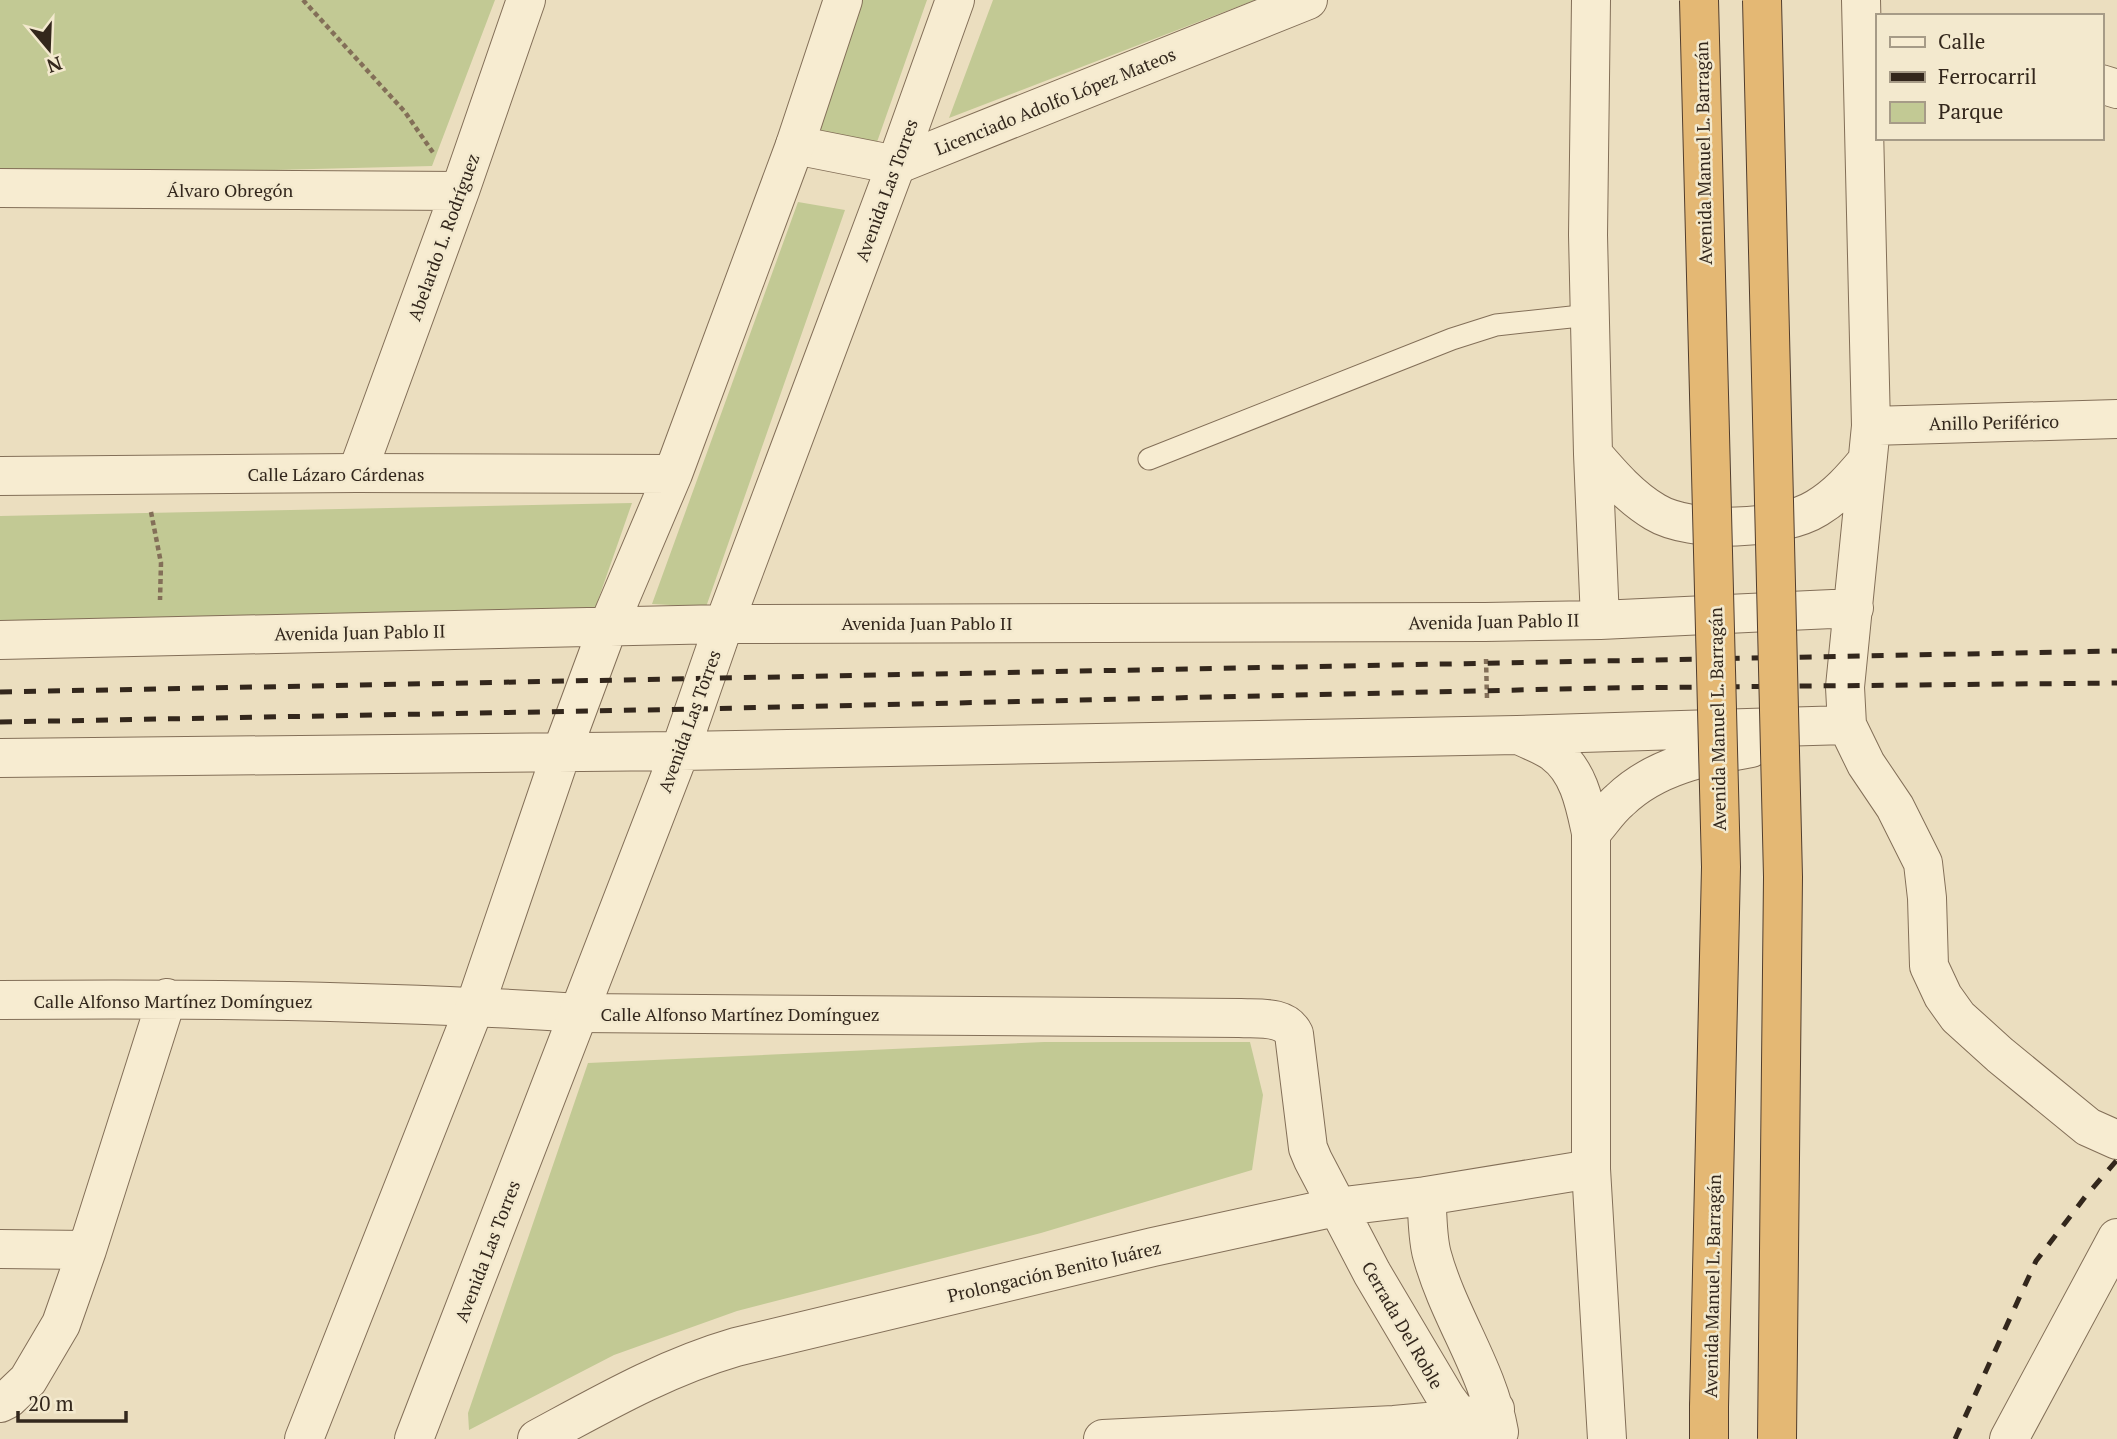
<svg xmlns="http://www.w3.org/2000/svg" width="2117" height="1439" font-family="'PT Serif',serif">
<rect width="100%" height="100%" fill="#ebdebf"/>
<path fill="#c2c994" d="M0 0H495L432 166 0 177Z
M862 0H927L877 142 815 130Z
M993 0H1255L949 118Z
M798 202 845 210 706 607 652 604Z
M632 503 590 623 0 628V516Z
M1044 1042H1250L1263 1095 1252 1170 1041 1233 737 1311 614 1355 469 1430 468 1413 588 1063Z"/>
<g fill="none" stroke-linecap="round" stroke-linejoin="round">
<g stroke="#836f58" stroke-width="23">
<path id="service" d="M1149 459 1452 339 1496 325 1590 315"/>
</g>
<g stroke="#836f58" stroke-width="40">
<path id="minor" d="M2101 84 2117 89
M795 145 896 165 1308 0
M0 188 460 191
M357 473 460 191 526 0
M0 1000C193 998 386 1000 579 1013L1240 1018C1258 1019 1285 1015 1294 1034L1308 1148 1313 1160 1372 1273 1446 1398 1476 1439
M1426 1196C1428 1215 1427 1237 1432 1255 1449 1317 1488 1369 1499 1432
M0 1249 87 1250
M0 1403 8 1399 28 1380 61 1324 87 1250 167 998
M537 1439C602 1404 664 1368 736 1347L1153 1247 1336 1207 1426 1196 1591 1169
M1103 1439 1394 1425 1460 1419 1495 1409
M2009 1439 2117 1238"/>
</g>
<g stroke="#836f58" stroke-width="40">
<path id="tertiary" d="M1591 0 1588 235 1593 454 1600 620
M1861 0 1871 426 1845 687 1847 725 1866 764 1895 807 1923 863 1927 898 1929 966 1943 996 1958 1017 2000 1055 2088 1127 2117 1140
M1871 426 2117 419
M1593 454C1612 476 1630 497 1655 512 1691 534 1782 530 1817 508 1837 496 1852 479 1867 461
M0 476 357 473 673 474
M0 640 724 624 1485 622 1600 620 1854 608
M1519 735C1530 741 1544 745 1554 753 1579 771 1585 805 1591 833V1169L1607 1439
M0 758 680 751 1517 735 1847 725
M1591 833C1601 822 1609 809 1620 800 1655 766 1705 756 1751 748
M304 1439 475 1006 562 751 608 627 673 474 795 145 843 0
M414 1439 680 751 724 624 896 165 955 0"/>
</g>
<g stroke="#513d2d" stroke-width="40">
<path id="trunk" d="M1709 1439V1407"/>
</g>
<path stroke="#836f58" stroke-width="4.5" stroke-dasharray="5 3.5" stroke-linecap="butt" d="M303 0 405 112 434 154
M151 512 161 563 160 600
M1486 659 1487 699"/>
<use href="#service" stroke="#f7ecd1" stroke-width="21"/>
<use href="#minor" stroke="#f7ecd1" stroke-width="38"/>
<use href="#tertiary" stroke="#f7ecd1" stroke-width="38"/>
<use href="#trunk" stroke="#e4b874" stroke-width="38"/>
<path stroke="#33271c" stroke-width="5" stroke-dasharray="12 12" stroke-linecap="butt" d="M0 692 2117 651
M0 722 695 709 1604 688 2117 683
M1955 1439 2036 1261 2085 1197 2117 1160"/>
<g stroke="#513d2d" stroke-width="40" stroke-linecap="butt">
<path id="trunk-bridge" d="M1699 0 1721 867 1709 1407
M1762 0 1783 877 1777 1439"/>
</g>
<use href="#trunk-bridge" stroke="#e4b874" stroke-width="38"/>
</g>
<g text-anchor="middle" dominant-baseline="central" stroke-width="5" stroke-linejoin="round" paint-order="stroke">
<g font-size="18" fill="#33271c" stroke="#f3e9ce">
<text transform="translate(1055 101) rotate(-22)">Licenciado Adolfo López Mateos</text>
<text transform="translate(1703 153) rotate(-91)">Avenida Manuel L. Barragán</text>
<text x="230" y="190">Álvaro Obregón</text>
<text transform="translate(886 190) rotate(-70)">Avenida Las Torres</text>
<text transform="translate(443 237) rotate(-70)">Abelardo L. Rodríguez</text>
<text transform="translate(1994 422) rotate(-1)">Anillo Periférico</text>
<text x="336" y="474">Calle Lázaro Cárdenas</text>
<text transform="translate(1494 621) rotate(-1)">Avenida Juan Pablo II</text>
<text x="927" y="623">Avenida Juan Pablo II</text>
<text transform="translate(360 632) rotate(-1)">Avenida Juan Pablo II</text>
<text transform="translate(1717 719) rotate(-91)">Avenida Manuel L. Barragán</text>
<text transform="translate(689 721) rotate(-70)">Avenida Las Torres</text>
<text x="173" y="1001">Calle Alfonso Martínez Domínguez</text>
<text x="740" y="1014">Calle Alfonso Martínez Domínguez</text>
<text transform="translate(487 1251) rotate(-69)">Avenida Las Torres</text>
<text transform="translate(1054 1271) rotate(-13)">Prolongación Benito Juárez</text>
<text transform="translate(1712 1286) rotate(-89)">Avenida Manuel L. Barragán</text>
<text transform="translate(1403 1325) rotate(60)">Cerrada Del Roble</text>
</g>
</g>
<rect x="1876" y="14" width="228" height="126" fill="#f3e9ce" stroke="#a69b87" stroke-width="2"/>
<rect x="1890" y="37" width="35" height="10" fill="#f7ecd1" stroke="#a69b87" stroke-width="2"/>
<text x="1938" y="49" font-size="21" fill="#33271c">Calle</text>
<rect x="1890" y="72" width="35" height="10" fill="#33271c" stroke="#a69b87" stroke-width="2"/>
<text x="1938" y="84" font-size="21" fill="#33271c">Ferrocarril</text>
<rect x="1890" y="102" width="35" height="21" fill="#c2c994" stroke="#a69b87" stroke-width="2"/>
<text x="1938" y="119" font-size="21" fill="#33271c">Parque</text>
<g transform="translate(49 49) rotate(161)" stroke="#f3e9ce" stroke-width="5" paint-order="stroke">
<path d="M0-5L12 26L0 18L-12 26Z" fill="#33271c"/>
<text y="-10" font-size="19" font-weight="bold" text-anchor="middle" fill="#33271c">N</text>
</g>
<path d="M18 1411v10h108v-10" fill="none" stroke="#33271c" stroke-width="3.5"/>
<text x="28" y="1411" font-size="21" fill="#33271c" stroke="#f3e9ce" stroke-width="5" paint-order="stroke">20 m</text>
</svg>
